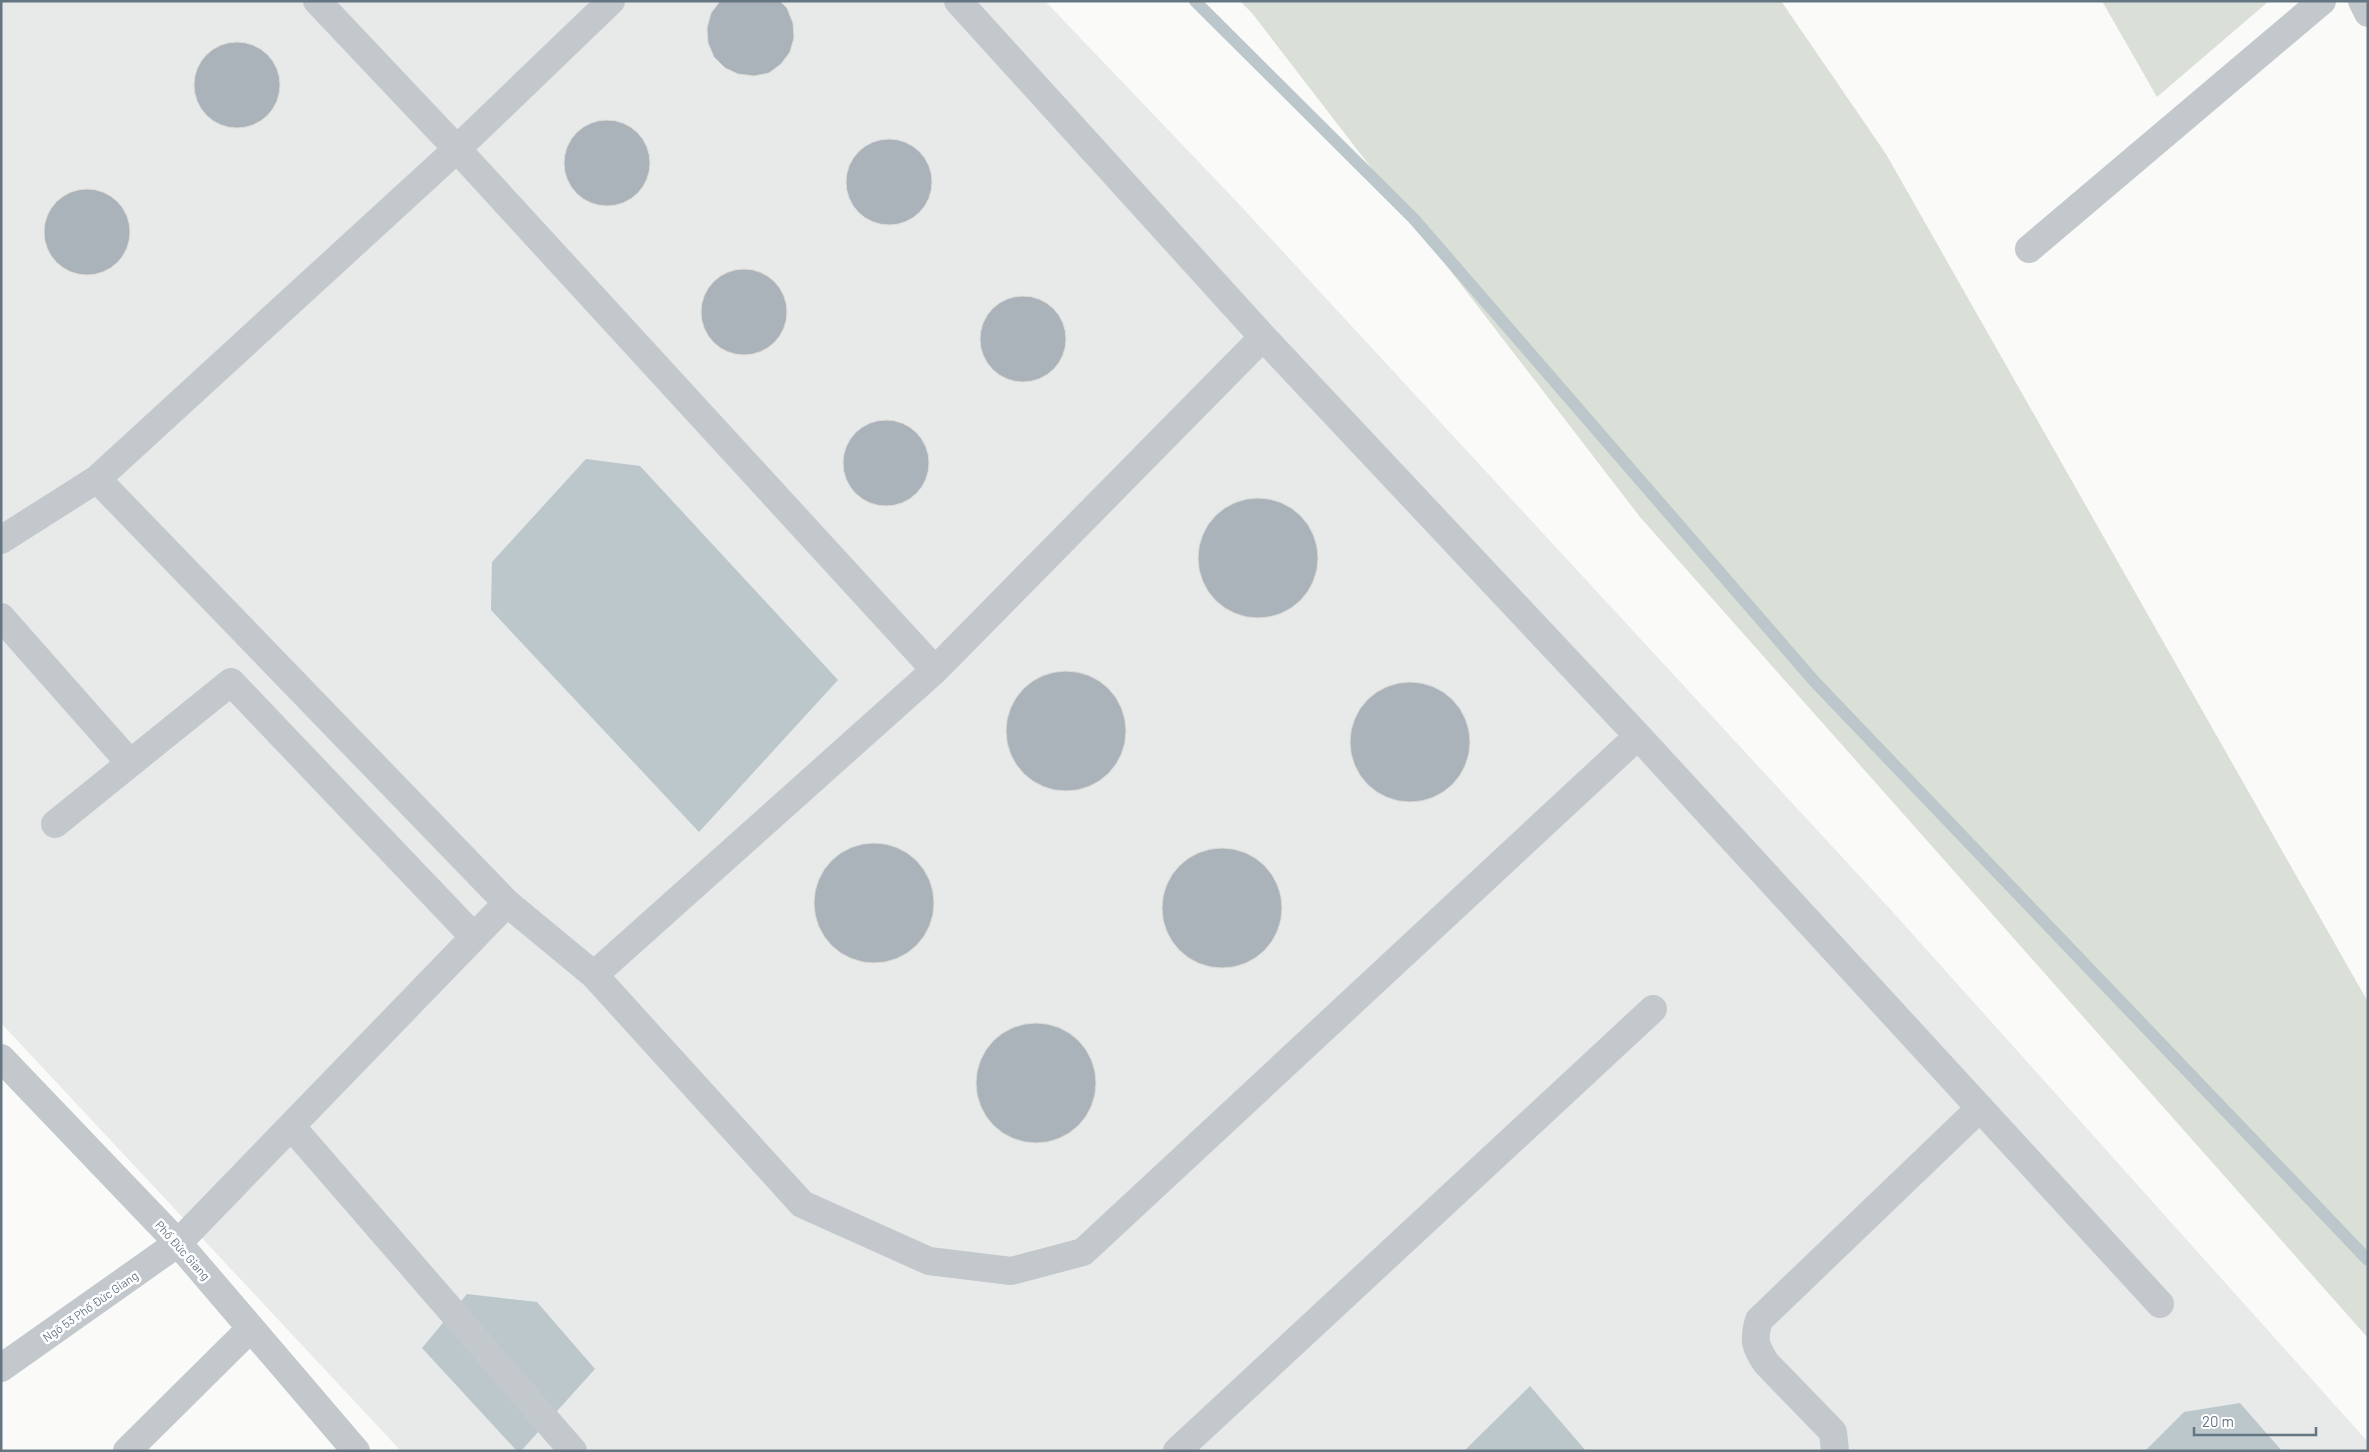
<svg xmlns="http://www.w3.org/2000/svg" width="2369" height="1452" font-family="Barlow,sans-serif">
<rect width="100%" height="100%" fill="#fafaf8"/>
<path fill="#e8e9e9" d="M1 1H1045L1237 202 1891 910 2368 1442V1451H401L1 1023Z"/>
<path fill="#dadfd7" d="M1240 1H1781L1886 154 2368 1002V1338L1640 517 1252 13Z
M2102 1H2269L2157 97Z"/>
<path fill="#bbc7cb" d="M586 459 640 466 838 680 699 832 491 610 492 562Z
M467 1294 537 1302 595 1369 521 1451H517L422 1348Z
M1530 1386 1586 1451H1464Z
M2240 1403 2282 1451H2145L2184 1412Z"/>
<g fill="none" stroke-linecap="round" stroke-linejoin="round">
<path stroke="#bbc7cb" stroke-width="12" d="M1195 1 1414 219 1814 681 2368 1260"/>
</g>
<path fill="#aab3b9" stroke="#dcdcda" d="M720 1H780L787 8 793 23 794 38 790 52 781 64 769 73 754 76 738 74 725 68 714 57 708 43 707 28 711 13Z
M194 85a43 43 0 1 1 86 0a43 43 0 1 1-86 0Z
M564 163a43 43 0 1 1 86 0a43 43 0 1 1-86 0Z
M846 182a43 43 0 1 1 86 0a43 43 0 1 1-86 0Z
M44 232a43 43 0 1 1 86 0a43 43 0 1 1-86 0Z
M701 312a43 43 0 1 1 86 0a43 43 0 1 1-86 0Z
M980 339a43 43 0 1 1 86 0a43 43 0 1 1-86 0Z
M843 463a43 43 0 1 1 86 0a43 43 0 1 1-86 0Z
M1198 558a60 60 0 1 1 120 0a60 60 0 1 1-120 0Z
M1006 731a60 60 0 1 1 120 0a60 60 0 1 1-120 0Z
M1350 742a60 60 0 1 1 120 0a60 60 0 1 1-120 0Z
M814 903a60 60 0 1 1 120 0a60 60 0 1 1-120 0Z
M1162 908a60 60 0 1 1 120 0a60 60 0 1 1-120 0Z
M976 1083a60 60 0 1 1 120 0a60 60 0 1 1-120 0Z"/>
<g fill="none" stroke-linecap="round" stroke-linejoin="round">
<path stroke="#c3c8cc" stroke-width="28" d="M317 1 457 149 935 670
M958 1 1263 337 1638 736 2160 1304
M2362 1 2368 13
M2029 249 2322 1
M97 479 507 903 594 975 802 1204 929 1261 1011 1271 1083 1252 1638 736
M1 540 97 479 457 149 611 1
M1 617 130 763
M55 824 231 682 474 937
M594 975 935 670 1263 337
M1 1058 178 1243 356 1451
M291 1126 573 1451
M1 1368 178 1243 507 903
M127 1451 251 1328
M1177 1451 1653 1009
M1835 1451 1833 1432 1766 1363C1755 1346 1753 1340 1759 1320L1980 1108"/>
</g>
<g text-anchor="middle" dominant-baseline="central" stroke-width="5" stroke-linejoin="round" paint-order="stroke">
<g font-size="12" fill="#657683" stroke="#fff">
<text transform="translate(183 1250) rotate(48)">Phố Đức Giang</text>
<text transform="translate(90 1306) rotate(-35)">Ngõ 53 Phố Đức Giang</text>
</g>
</g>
<rect width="2369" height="1452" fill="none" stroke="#657683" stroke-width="5"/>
<path d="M2194 1427v8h122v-8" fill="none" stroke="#657683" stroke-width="2.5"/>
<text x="2202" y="1427" font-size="15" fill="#657683" stroke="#ffffff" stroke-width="4" paint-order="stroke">20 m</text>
</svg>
